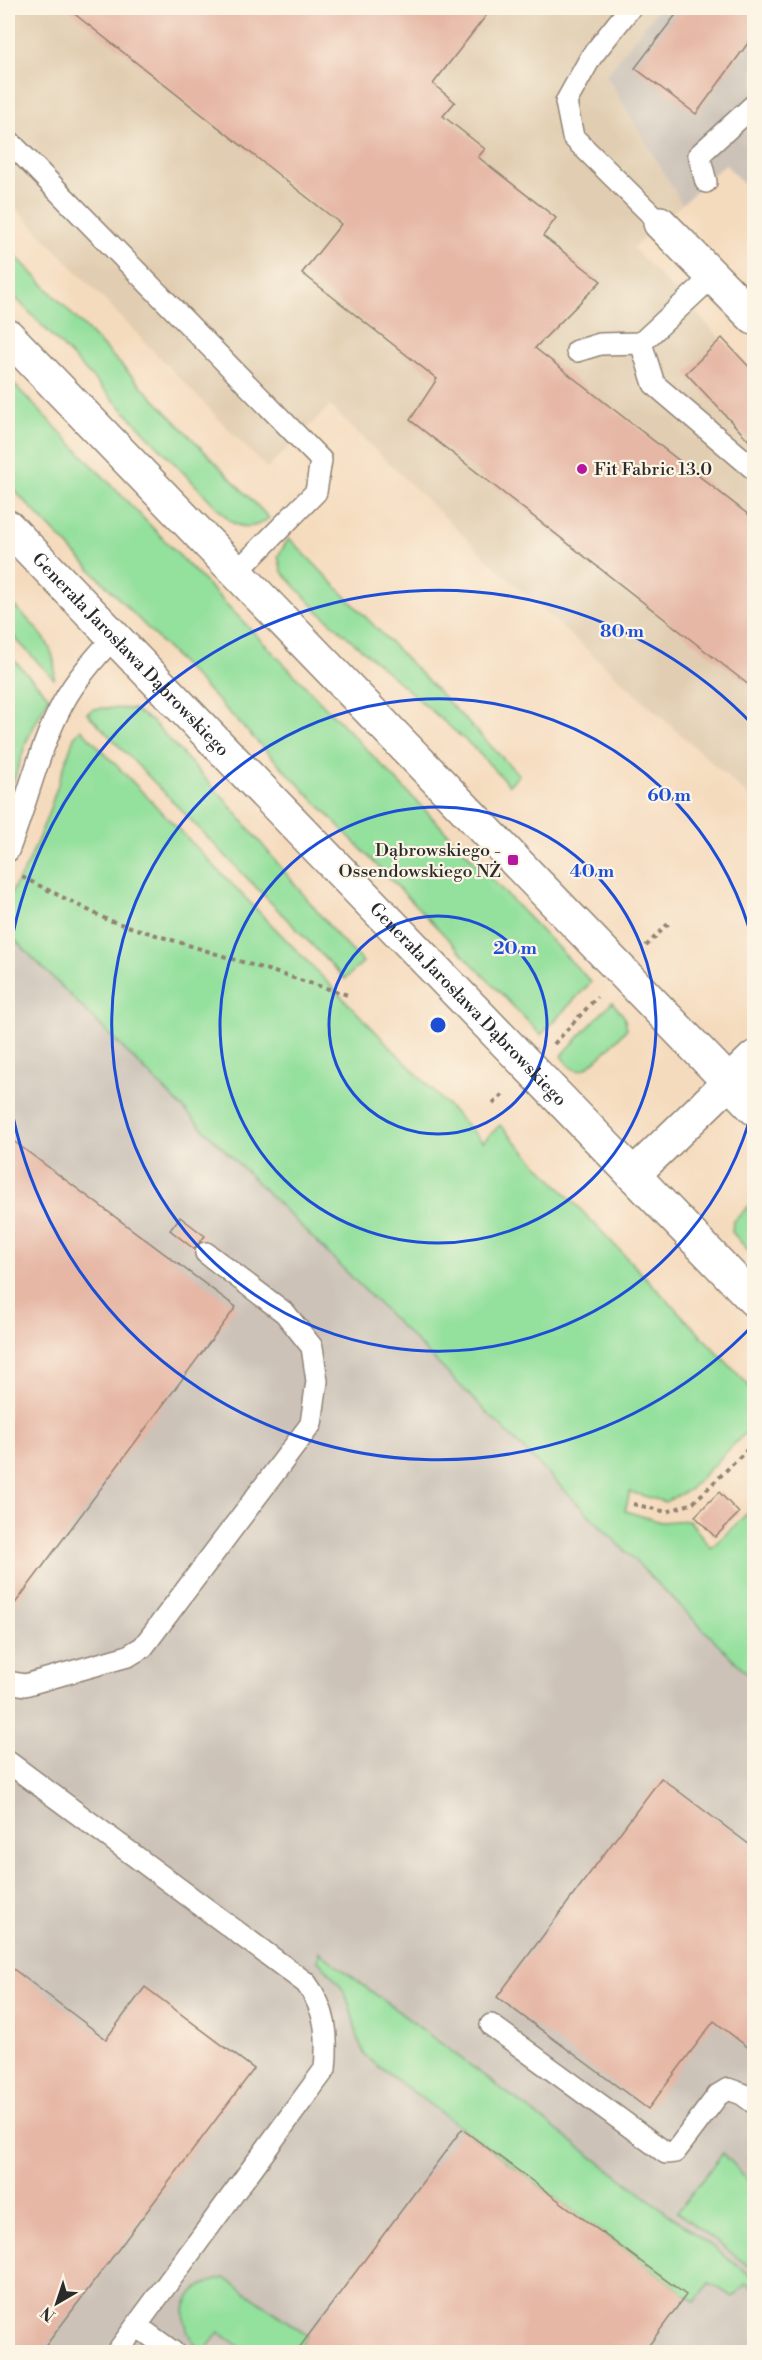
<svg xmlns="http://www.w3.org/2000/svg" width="762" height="2360" font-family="'Libre Bodoni',serif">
<rect width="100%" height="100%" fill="#fcf5e5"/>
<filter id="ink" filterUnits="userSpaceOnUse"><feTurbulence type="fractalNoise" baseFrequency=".0167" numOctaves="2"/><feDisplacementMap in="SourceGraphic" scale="12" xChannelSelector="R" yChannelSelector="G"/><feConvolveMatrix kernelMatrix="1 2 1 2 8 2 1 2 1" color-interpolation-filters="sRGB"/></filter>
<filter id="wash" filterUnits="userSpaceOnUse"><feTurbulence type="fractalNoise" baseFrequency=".008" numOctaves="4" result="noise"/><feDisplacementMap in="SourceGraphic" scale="24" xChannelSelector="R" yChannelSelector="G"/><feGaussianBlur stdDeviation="1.35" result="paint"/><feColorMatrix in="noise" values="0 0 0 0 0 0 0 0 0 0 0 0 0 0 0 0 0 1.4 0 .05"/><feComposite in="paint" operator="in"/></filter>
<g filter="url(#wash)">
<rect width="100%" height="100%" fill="#f5dbbe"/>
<path fill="#e1cdb1" d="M8 8H658L606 75 682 204 633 248 754 373V801L502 573 330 406 267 469 8 200Z"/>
<path fill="#ccc2b8" d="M658 8H754V196L725 164 682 204 606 75Z
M9 934 754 1680V2186L723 2153 678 2212 754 2270V2352H8Z"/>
<path fill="#94e09d" stroke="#608664" stroke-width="1.5" d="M8 248 269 518C256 528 244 530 230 521L8 290Z
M8 378 591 982 541 1035 8 484Z
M289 538 519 775 509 785 474 748 317 610 282 572 278 556Z
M8 600C30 622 60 644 54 679L8 631Z
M8 654 49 697 27 740 8 799Z
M105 708 133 709 152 721 227 802 340 939 363 962 345 979 87 713 94 709Z
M81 729 483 1142 500 1125 754 1391V1424L689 1490 665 1502 630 1492 625 1511 661 1522 689 1520 711 1548 754 1507V1680L9 934 8 935V898L28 864 47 817 74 737Z
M612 1002 624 1016 627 1028C621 1036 589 1070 580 1070 571 1071 566 1062 561 1056Z
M754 1201V1257L732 1232 733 1222Z
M319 1952 754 2278V2289L747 2283 733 2297 710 2283 695 2302 366 2057C353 2036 355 2010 343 1990 337 1979 326 1970 318 1960Z
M723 2153 754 2186V2270L677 2212Z
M225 2278 308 2336 296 2352H247L219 2332 204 2352H201C173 2321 181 2285 225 2278Z"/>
<g id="blocks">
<path fill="#e6b7a5" d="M67 8H492L433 84 455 102 443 116 485 149 478 157 556 218 543 236 601 281 535 348 754 519V689L410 420 437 379 302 273 341 224Z
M681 8H754V35L696 114 635 68Z
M722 338 754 372V446L686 373Z
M8 1137 236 1307 8 1613Z
M180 1217 205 1236 194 1249 170 1230Z
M719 1492 739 1513 715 1537 695 1516Z
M661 1778 754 1848V2052L714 2021 648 2109 497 1997Z
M8 1965 106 2039 145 1987 254 2069 41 2352H8Z
M462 2129 686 2295 644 2352H296Z"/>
</g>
</g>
<g filter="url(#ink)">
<use href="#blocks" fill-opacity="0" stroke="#908374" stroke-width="1.5"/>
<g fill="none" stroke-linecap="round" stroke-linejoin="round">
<g stroke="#908374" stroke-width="24">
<path id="service" d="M630 8 591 57 566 102 573 137 660 223
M8 140 321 460 316 492 236 573
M706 182 699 155 754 105
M641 343 654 384 754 469
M577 351 600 344 641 343 713 276
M8 851C27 802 38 750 63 703 76 679 95 658 114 637
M8 1682 25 1685 128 1656 143 1647 311 1424 317 1381 312 1347 285 1313 206 1253
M8 1762 306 1983C327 2011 328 2035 325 2069L117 2352
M491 2025 666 2153 675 2152 718 2095 728 2089 742 2094 754 2103
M137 2326 173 2352"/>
</g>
<g stroke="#908374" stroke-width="36">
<path id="minor" d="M660 223 754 318
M633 1175 754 1058"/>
</g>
<g stroke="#908374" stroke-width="36">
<g id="secondary">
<path d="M8 336 754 1108"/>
<path id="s1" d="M8 527 754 1300"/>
</g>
</g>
<path stroke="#908374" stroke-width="4" stroke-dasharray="4.5 4.5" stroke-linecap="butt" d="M22 877 108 920 351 996
M646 946 671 921
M554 1044 597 997
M493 1104 506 1092
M633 1504 667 1512 693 1503 754 1443"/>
<use href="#service" stroke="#fff" stroke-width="21"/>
<use href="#minor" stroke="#fff" stroke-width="33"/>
<use href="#secondary" stroke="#fff" stroke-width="33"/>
</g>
</g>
<g fill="none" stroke="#1d4ed8" stroke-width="3">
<circle cx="438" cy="1025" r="109"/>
<circle cx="438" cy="1025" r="218"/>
<path d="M754 1104A326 326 0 1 1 754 946"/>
<path d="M754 1324A435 435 0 0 1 8 1089M8 961A435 435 0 0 1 754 726"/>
</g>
<g fill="#b5179e" stroke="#fcf5e5" stroke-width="2">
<circle cx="582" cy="469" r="6"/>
<rect x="507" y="854" width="12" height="12" rx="3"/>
</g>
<g text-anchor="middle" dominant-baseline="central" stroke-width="4.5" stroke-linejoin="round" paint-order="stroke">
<g font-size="18" fill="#2b2b2b" stroke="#fcf5e5" text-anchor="start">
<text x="594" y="469">Fit Fabric 13.0</text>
<text x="501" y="850" text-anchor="end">Dąbrowskiego -<tspan x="501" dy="21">Ossendowskiego NŻ</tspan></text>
</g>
<g font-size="18" fill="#2b2b2b" stroke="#fcf5e5">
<text stroke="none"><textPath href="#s1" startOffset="177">Generała Jarosława Dąbrowskiego</textPath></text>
<text stroke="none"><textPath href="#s1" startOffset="663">Generała Jarosława Dąbrowskiego</textPath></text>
</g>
</g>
<circle cx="438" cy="1025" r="9" fill="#1d4ed8" stroke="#fcf5e5" stroke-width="3"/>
<g font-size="18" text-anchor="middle" font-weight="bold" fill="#1d4ed8" stroke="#fcf5e5" stroke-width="4.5" stroke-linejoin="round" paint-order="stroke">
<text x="622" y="637">80 m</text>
<text x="669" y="801">60 m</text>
<text x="592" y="877">40 m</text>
<text x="515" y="954">20 m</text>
</g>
<rect width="762" height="2360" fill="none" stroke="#fcf5e5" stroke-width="30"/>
<g transform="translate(57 2303) rotate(219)" stroke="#fcf5e5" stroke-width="4.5" paint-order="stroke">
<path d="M0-4.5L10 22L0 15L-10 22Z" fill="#2b2b2b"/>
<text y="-9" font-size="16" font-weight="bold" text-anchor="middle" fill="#2b2b2b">N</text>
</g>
</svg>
